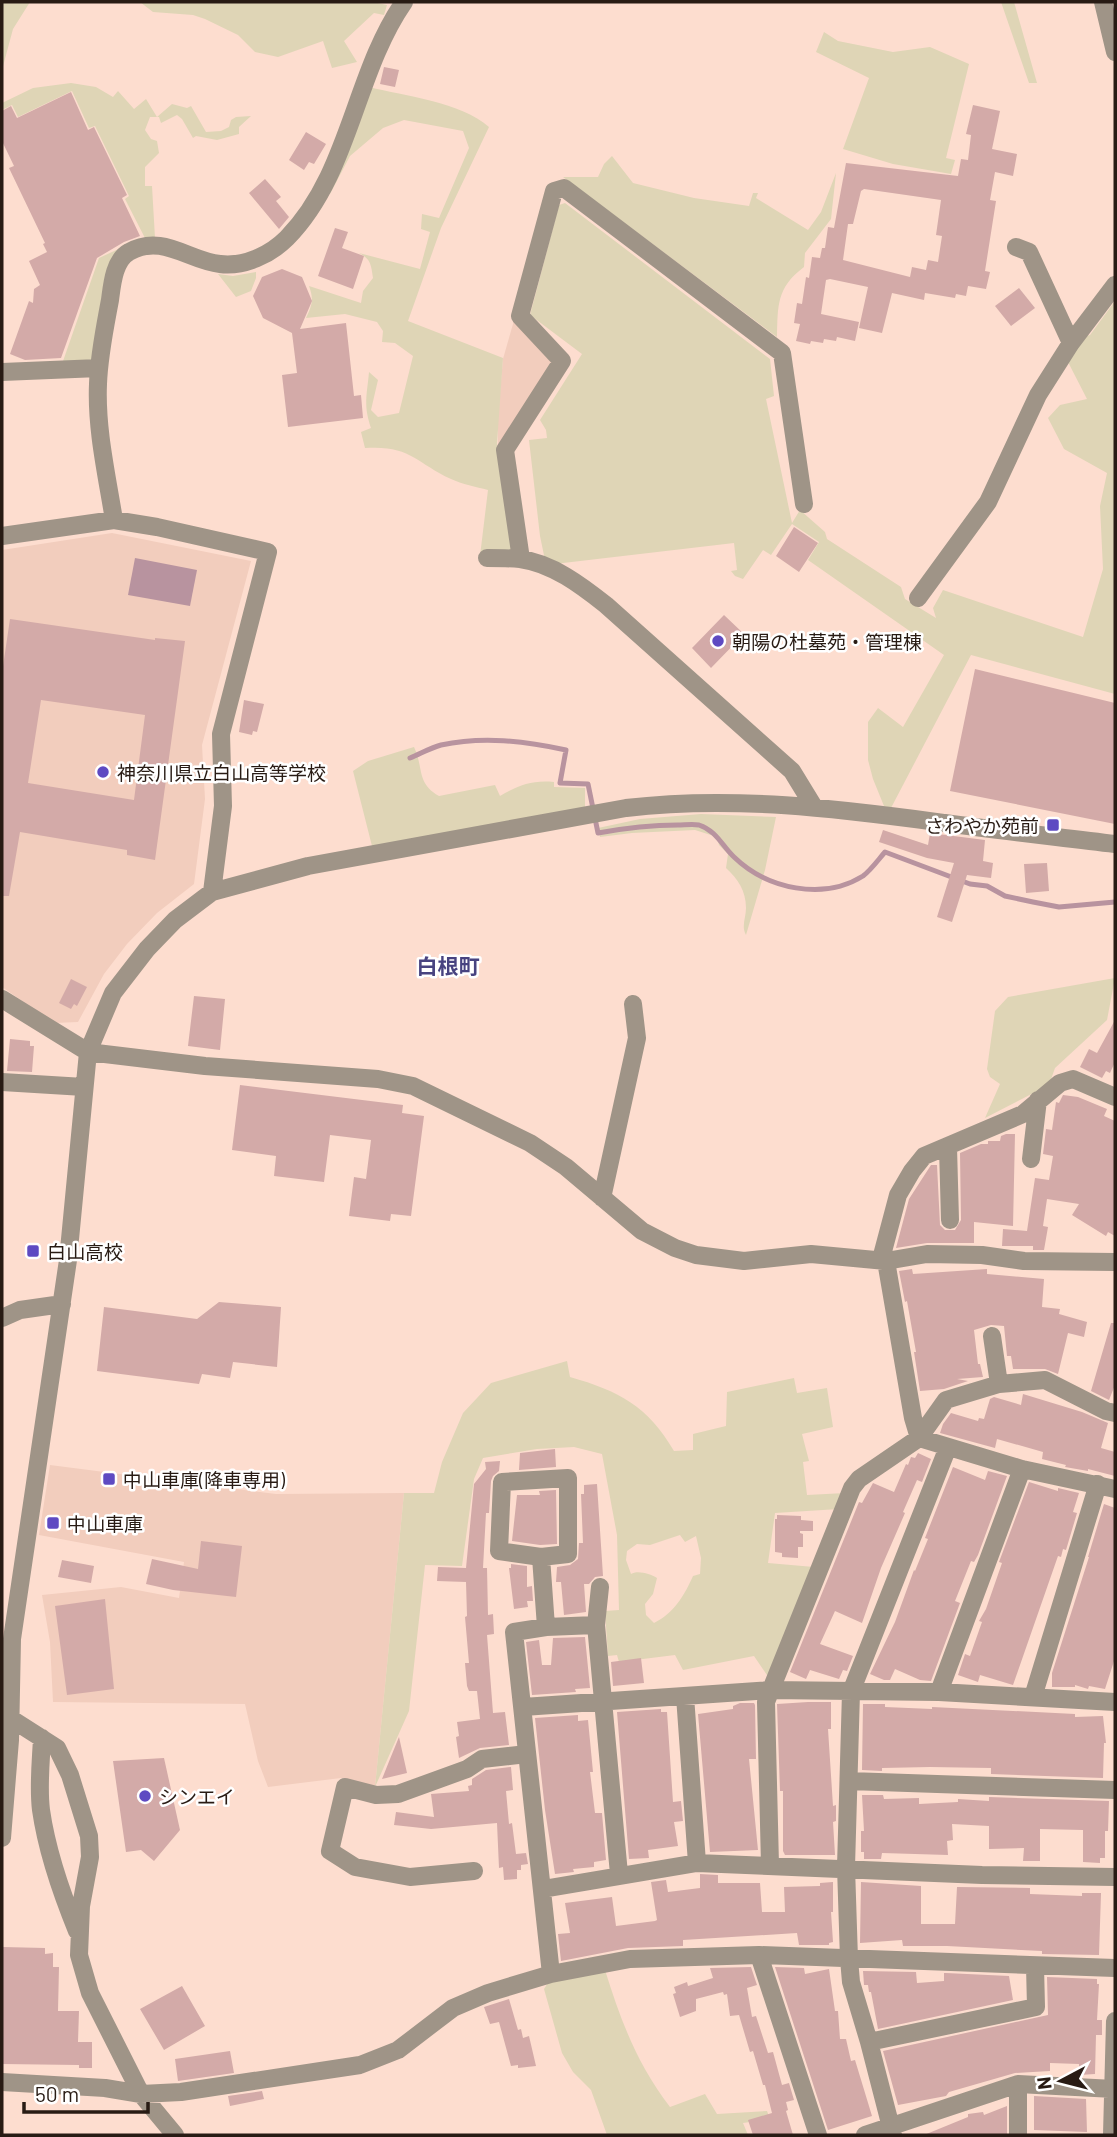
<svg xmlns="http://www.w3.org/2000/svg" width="1117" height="2137" font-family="Barlow,'Noto Sans JP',sans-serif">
<rect width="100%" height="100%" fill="#fdddcf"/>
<path fill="#f2cdbd" d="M515 317 553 355V368L498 447V415L503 359Z
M112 533 251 561 202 745 205 799 194 884 157 913 127 944 104 974 78 1022 54 1023 2 987V550Z
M50 1465 276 1494 404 1493 375 1787 341 1778 268 1787 258 1761 245 1704 53 1702 50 1642 42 1595 121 1587 179 1598 184 1562 39 1535Z"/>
<path fill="#dfd5b6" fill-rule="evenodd" d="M2 2H30L13 29 2 70Z
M140 2H373L387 5 384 15 374 13 344 41 357 62 332 68 323 41 278 57 255 52 238 35 205 19 193 15 153 12Z
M1001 2H1014L1037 83H1029Z
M824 32 838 41 893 52 930 47 969 64 946 158 955 160 951 174 893 164 843 149 869 78 816 52Z
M71 83 96 87 113 97 118 91 134 109 146 99 157 117 172 104 187 108 191 106 206 132 221 131 229 127 231 120 236 117 251 116 239 127V134L217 140 196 136 193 138 182 119 177 115 161 123 159 117H150L145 130 151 139 157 141 159 153 145 167V186H152L155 238 146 240 125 199 129 196 95 126 89 128 72 91 18 117 12 105 2 110V103L33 88Z
M369 87C405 96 461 102 489 127L441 228 408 321 503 358 497 444 513 547 506 553 480 556 488 490C476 487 462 484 451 479 415 462 410 445 365 448L361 432 371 428C363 405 367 395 369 372L378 380 371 410 378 417 399 413 413 356 395 343 382 342 383 331 377 322 345 314 306 318C312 306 314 299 309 286L361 303 363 291 373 278C371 265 371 259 359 253L420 269 430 232 421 229 422 214 439 218 469 148 463 131 404 120 383 128 350 156 330 194 325 193Z
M612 156 633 183 694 198 749 206 753 193H758L756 198 808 230 821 212 836 173 831 219 805 253 804 267C776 288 778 306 777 337L563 177H598L604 164Z
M565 203 770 359 774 396 766 399 792 523 800 510 825 532 827 539 901 587 905 599 936 618 933 608 943 590 1083 637 1103 569 1100 506 1107 473 1064 449 1048 418 1060 405 1087 399 1068 362 1081 338 1090 335 1115 301V694L971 655 891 808 884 806 873 779 868 760V722L878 708 903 727 944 655 808 560 819 542 792 524 771 555 763 550 743 579 735 576 731 571 737 570 734 543 546 565 540 536 529 440 547 438 546 430 540 420 582 354 530 315 559 205Z
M125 246 97 362 62 364 99 258Z
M256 272V278L251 291 236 297 218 274 233 276Z
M414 747C424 768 416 783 439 796L495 785 500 796C519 785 532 780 554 782V787L585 788V808L373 850 353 771 368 761Z
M701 814 776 817 765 870 746 935C741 926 746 918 746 908 746 891 738 879 726 868L728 854 719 845 717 837 695 830 632 833 600 837 598 828 640 819Z
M1115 978 1107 1020 1055 1068 1049 1085 985 1118 1000 1084 990 1077 987 1069 995 1011 1008 997Z
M567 1361 570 1377C619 1391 648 1406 674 1451L693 1450V1434L726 1426 727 1392 794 1378 797 1393 827 1388 833 1427 802 1434 809 1461 803 1462 807 1495 845 1493 839 1509 775 1513 768 1563 814 1567 769 1678 754 1656 683 1670 675 1655 619 1662 617 1655 608 1656 605 1611 619 1610 617 1535 602 1454 574 1447 537 1449 483 1458 474 1479 462 1566 425 1565 409 1711 375 1787 404 1493H434L442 1462 463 1413 491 1383ZM680 1535 685 1542 696 1536 701 1558 700 1574 693 1576C684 1596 674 1613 654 1623L646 1615 645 1604 653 1594 657 1578C650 1574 638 1570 631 1574L626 1560 627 1551 637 1544 650 1545Z
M605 1970C621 2021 637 2064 670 2107L705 2094 717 2114 767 2111 770 2119 743 2123 748 2135H607L591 2090 573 2072 562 2053 544 1989 549 1981Z"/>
<path fill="#b8939f" d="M135 558 197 570 190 606 128 595Z"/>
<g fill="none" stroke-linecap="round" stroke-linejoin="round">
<path stroke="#b8939f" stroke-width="5" d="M410 758C420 754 430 748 441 745 483 736 524 741 566 750L560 783 588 784 598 833C625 828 650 825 678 825 684 825 693 824 699 825 717 831 722 846 734 857 767 889 823 901 863 876 871 870 878 860 885 852L970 884 987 886 1005 896 1033 902 1059 907 1115 902"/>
</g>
<path fill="#d3aaa8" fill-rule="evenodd" d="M384 67 399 70 395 87 380 84Z
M71 92 88 130 94 127 127 195 122 198 140 236 124 242 97 258 61 358 25 360 10 354 29 301 33 303 34 289 40 285 29 261 47 252 43 244 45 243 9 168 14 166 2 141V111L11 106 17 118Z
M973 105 1000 111 992 149 1017 154 1013 176 995 172 990 200 996 201 985 271 990 272 986 289 968 286 966 296 956 294 955 298 925 293 924 300 892 293 882 333 859 328 868 287 830 279 826 280 821 314 859 322 855 341 837 337 836 341 824 339 823 343 811 341 810 344 796 341 800 324 794 323 797 303 802 304 806 277 809 278 812 257 820 258 822 248H825L828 227 834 228 846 163 958 176 961 159 968 160 971 135 966 134ZM864 189 941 200 936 235 942 236 938 262 928 260 926 270 912 267 910 277 843 260 848 224H853L861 191Z
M306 132 326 144 314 164 309 162 304 170 289 160Z
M265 179 281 197 276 201 289 217 279 229 249 193Z
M335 228 348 232 342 248 364 256 353 289 318 276Z
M282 269 302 277 312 301 300 329 346 323 354 396 361 395 363 418 288 427 282 375 297 373 292 333 263 318 253 296 262 277Z
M1019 288 1035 308 1011 326 995 306Z
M794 527 818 543 799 572 776 556Z
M724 615 744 634 711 668 692 648Z
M10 619 155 640V638L185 641 155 860 127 855V850L20 832 9 896H2V673ZM41 700 145 715 134 800 28 783Z
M975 669 1115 703V824L950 791Z
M244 700 264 704 257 732 253 731 252 735 239 732Z
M883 830 928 845 930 833 985 840 983 861 993 863 991 878 967 875 952 922 937 917 954 863 927 858 879 842Z
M1047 863 1049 891 1026 893 1024 864Z
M71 979 87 987 77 1006 74 1004 71 1009 59 1003Z
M194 996 225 999 220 1050 188 1046Z
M1115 1020V1062L1110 1073 1106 1071 1102 1078 1080 1067 1089 1049 1097 1053Z
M10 1039 30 1041V1046H34L32 1072 7 1071Z
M240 1085 403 1105 402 1113 424 1116 411 1216 391 1214 390 1221 349 1216 354 1177 366 1179 371 1140 330 1135 324 1182 274 1176 276 1156 232 1150Z
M1063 1095 1078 1097 1107 1109 1104 1116 1115 1121V1236L1108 1232 1106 1236 1072 1215 1079 1204 1047 1199 1043 1226 1048 1227 1044 1250H1033V1246H1002L1003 1229 1027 1231 1035 1178 1049 1180 1053 1156 1043 1154 1046 1129 1052 1130 1056 1102 1059 1103Z
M1006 1134H1015L1013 1226 974 1222V1243H927L896 1248 909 1199 931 1165H937L940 1225 945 1230H955L961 1220 960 1153 981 1144H988V1141H1000L1001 1136Z
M912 1269 913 1274 987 1269V1274L1044 1279 1042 1307 1060 1309 1059 1314 1087 1322 1084 1337 1068 1333 1058 1374 1045 1369H1013L1011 1356H1007L1004 1326 991 1325 974 1330 978 1364H980L983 1377 957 1379 968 1381 944 1389 920 1391 914 1352H916L907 1301 905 1302 899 1271Z
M219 1302 281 1307 277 1367 233 1362 230 1378 202 1374 199 1384 97 1371 104 1307 197 1319Z
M1111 1323H1115V1385L1109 1400 1091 1391Z
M1023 1394 1082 1412 1108 1423 1101 1448 1115 1452V1476L1088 1469V1471L1065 1467 1066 1465 1042 1459 1043 1452 997 1439 995 1448 940 1433 943 1424 951 1413 978 1421 979 1418 984 1419 990 1399 994 1397 1021 1405Z
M555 1449 556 1467 519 1470 520 1453Z
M918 1453 931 1459 922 1482 917 1480 903 1512 905 1513 881 1568 862 1623 835 1611 820 1644 853 1656 847 1671 843 1670 839 1679 810 1670 806 1679 790 1672 859 1502 862 1503 873 1483 894 1492 906 1464 908 1465 911 1457 915 1458Z
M500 1461 499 1471 493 1476 491 1481 489 1513H486L483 1568H487L488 1615 493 1614 494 1634 487 1635 493 1713 505 1712 509 1745 480 1748 459 1758 456 1737 459 1736 457 1722 480 1719 477 1691H469L467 1686 465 1663H469L465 1617 467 1616 466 1582 437 1581 438 1567 466 1568 474 1484 486 1469 485 1462Z
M953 1467 985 1480 988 1471 1007 1476 978 1555 974 1562 971 1561 955 1601 960 1603 931 1681 920 1680 895 1669 890 1680H884L870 1674 895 1622 914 1570 915 1571 928 1539 925 1538Z
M1029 1482 1058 1491V1488L1079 1493 1073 1512 1077 1513 1066 1550 1063 1549 1061 1557 1058 1556 1013 1685 980 1675 978 1682 958 1675 965 1654 970 1656 982 1622 979 1621 986 1609 1002 1563 999 1562Z
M597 1484 603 1576 595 1577 589 1584H584L586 1612 564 1615 561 1582H556L557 1567 570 1565 578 1559 579 1543H583L581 1494H584V1485Z
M556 1490 557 1544 540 1545 512 1541 517 1495H540L539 1491Z
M1104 1504 1115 1508V1658L1105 1689 1089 1686 1088 1689 1075 1685V1687H1052V1673L1089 1557H1088Z
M777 1515 801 1516V1520L813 1521V1531H800V1533L803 1534V1547H798V1558L782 1557V1553L775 1552V1519H777Z
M201 1541 242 1546 236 1597 173 1590 146 1584 152 1559 198 1569Z
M62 1560 94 1566 91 1583 58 1577Z
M511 1564 527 1566V1587L532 1586 533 1601H527L528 1607 514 1609 509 1568H511Z
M105 1599 114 1689 67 1695 55 1606Z
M585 1637 590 1688 575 1689 576 1692 532 1695 526 1642 539 1640 542 1665H551L553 1638Z
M641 1658 644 1683 613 1686 611 1662Z
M808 1702H831V1729H828L833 1806 836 1805V1821L833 1822 835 1855H785L783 1851V1791H780L777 1704Z
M740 1703H754L755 1705 756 1759H749L758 1850 710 1852 698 1714 733 1709V1706Z
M863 1704H885V1707L932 1709V1707L1075 1714V1717L1103 1716 1106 1743H1104L1103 1778 991 1774V1768L930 1767 882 1768V1771L862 1770Z
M661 1709V1712H667L673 1802 681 1801 683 1821 674 1822 678 1846 648 1850 649 1858 629 1859 617 1712Z
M578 1715V1721L588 1720 593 1772H590L595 1813H602L606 1860 594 1862V1867L573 1869 574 1872 555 1874 545 1810 535 1718Z
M399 1737 407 1773 382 1779 390 1759Z
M164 1758 180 1830 154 1861 141 1850 126 1852 113 1761Z
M511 1767 513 1790 506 1791 509 1824 512 1823 516 1854 526 1853 528 1864 521 1865V1870H517V1879L504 1880 503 1867 499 1868 497 1823 431 1829 394 1825 396 1812 434 1817 431 1794 469 1791 468 1786 472 1785V1779L486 1770Z
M862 1795H883L884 1799 919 1798V1804L958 1802V1799L989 1801V1797L1109 1801 1108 1831H1105V1858H1100V1863L1083 1862V1830L1040 1829V1861H1023L1024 1848 989 1849V1826L952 1824 953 1840 947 1841 948 1855 882 1853 881 1859H864V1852H861V1831H864Z
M700 1874 718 1875V1883H760L762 1912H785L784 1887 820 1886V1883L833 1882V1912H831L833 1942 829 1943V1945H799L797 1933 683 1940V1946L628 1948 561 1961 558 1934 570 1933 565 1903 612 1897 616 1926 655 1921 657 1920 651 1882 666 1880 668 1892 700 1888Z
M861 1882 921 1886V1924H955L957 1887 1030 1888V1894L1082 1896V1893H1101L1099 1955 1042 1954V1951L947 1946H903L902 1940 860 1943Z
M3 1947 45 1948V1954L53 1953V1967H59L58 2011H79L78 2042H92V2068H79V2065L2 2064Z
M751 1967 757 1985 747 1988 752 2017 756 2016 768 2053 773 2052 782 2085 789 2083 794 2100 786 2102 788 2110 786 2111 793 2135H753L748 2120 772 2113 765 2085H763L753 2051 750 2052 739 2015 730 2016 727 1994 724 1995 723 1992 696 1999V2011L680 2017 673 1994 676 1993 674 1987 687 1982 688 1986 713 1978 710 1968Z
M775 1967 804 1968 805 1974 829 1969 835 2011H838L840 2039H846L851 2061 855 2060 872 2116 828 2130Z
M863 1971 916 1972 917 1983 944 1981V1973H946L1009 1976 1013 2000 878 2029 871 1992H869L868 1985H864Z
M1047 1977 1097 1979V1984H1099L1097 2020H1102V2035H1096L1095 2074 1079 2075V2064L1050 2063V2071L1015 2073 949 2092 946 2096 898 2105 883 2051 1048 2015Z
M182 1986 205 2026 164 2050 140 2009Z
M509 1999 518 2030 521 2029 523 2038 529 2036 536 2066 518 2068V2065L511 2066 499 2022 490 2024 484 2007Z
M230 2051 234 2073 178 2081 175 2059Z
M262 2091 264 2099 230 2106 228 2096Z
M1034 2096 1086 2099 1087 2132 1034 2130Z
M1007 2106V2134L1003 2135H924L968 2117V2114L983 2112 984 2115Z"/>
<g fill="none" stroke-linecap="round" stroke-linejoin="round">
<path stroke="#9f9487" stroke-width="18" d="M1103 2 1115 52
M1016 247 1029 252 1071 343
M2 372 99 368
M114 520C107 476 96 429 98 384 99 355 105 327 110 300 112 285 114 260 129 252 162 233 189 261 220 264 244 267 270 255 287 238 350 174 354 74 404 2
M2 536 114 520 157 527 268 552 221 734 223 806 212 892
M487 558C498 558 509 558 520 559 552 563 582 586 606 605L792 771 814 807
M521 559 505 450 562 361 520 316 554 191 564 188 782 353 804 504
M918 598 988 502 1038 395 1071 343 1115 285
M2 999 88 1052 205 1066 378 1079 413 1086 530 1143 566 1167 642 1231 675 1248 696 1255 744 1261 811 1254 886 1261 927 1254 982 1255 1024 1261 1115 1262
M2 1082 84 1087
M948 1147 950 1220
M1031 1159 1038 1100
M602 1198 637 1038 633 1004
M881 1259 898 1195 912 1171 924 1156 1023 1114 1060 1083 1073 1079 1115 1097
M886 1261 913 1418 919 1438 1022 1469 1115 1489
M2 1318 20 1310 62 1304
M992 1336 999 1384
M541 1557 499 1551 502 1482 568 1478V1554L541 1557 546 1627
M596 1625 600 1587
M939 1692 1022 1469
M685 1696 697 1863
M1033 1697 1098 1484
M523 1707 770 1690 939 1692 1115 1702
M2 1718H10L57 1748 70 1775 89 1836 90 1857 81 1906 79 1955 90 1993 141 2094 175 2135
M42 1738C41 1761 38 1786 41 1810 47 1852 61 1892 77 1931
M849 1781 1115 1790
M2 1838 10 1740 12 1639 68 1260 88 1052 113 993 147 949 175 920 212 892 308 866 626 808C734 795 839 809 945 823 1002 831 1059 837 1115 844
M770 1865 766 1702 852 1488 859 1479 919 1438 946 1400 999 1384 1045 1380 1106 1411 1115 1413
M474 1871 410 1877 355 1867 330 1851 345 1787 376 1795 398 1794 467 1769 482 1759 527 1754
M543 1889 697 1863 982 1875 1115 1877
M759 1955 818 2135
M551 1974 514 1632 546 1627 596 1625 619 1874
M869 2042 1036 2007 1035 1966
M2 2082 105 2088 141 2094 181 2092 360 2065 398 2050 453 2008 488 1993 551 1974 630 1959 759 1955 1115 1968
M865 2135 1018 2084 1114 2089
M893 2135 869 2042 851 1982 849 1959 846 1867 851 1692 948 1447
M1018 2135V2084
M1112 2135 1115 2021"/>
</g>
<g fill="#5e4ac2" stroke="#fff" stroke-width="2.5">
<circle cx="718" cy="641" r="7"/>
<circle cx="103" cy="772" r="7"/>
<rect x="1046" y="818" width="14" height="14" rx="3.5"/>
<rect x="26" y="1244" width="14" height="14" rx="3.5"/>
<rect x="102" y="1472" width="14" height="14" rx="3.5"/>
<rect x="46" y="1516" width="14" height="14" rx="3.5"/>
<circle cx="145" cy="1796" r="7"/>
</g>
<g text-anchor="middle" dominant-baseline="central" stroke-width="5" stroke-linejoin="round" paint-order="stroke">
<g font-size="19" fill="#281b14" stroke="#fff" text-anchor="start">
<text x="732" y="641">朝陽の杜墓苑・管理棟</text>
<text x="117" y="772">神奈川県立白山高等学校</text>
<text x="1039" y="825" text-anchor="end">さわやか苑前</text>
<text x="47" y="1251">白山高校</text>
<text x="123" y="1479">中山車庫(降車専用)</text>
<text x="67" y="1523">中山車庫</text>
<text x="159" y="1796">シンエイ</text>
</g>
<g font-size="21" font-weight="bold" fill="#484380" stroke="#fff">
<text x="448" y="965">白根町</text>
</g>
</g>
<rect width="1117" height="2137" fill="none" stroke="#281b14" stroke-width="7"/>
<g transform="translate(1061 2081) rotate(263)" stroke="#ffffff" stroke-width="5" paint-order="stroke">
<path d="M0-5L12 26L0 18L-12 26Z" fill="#281b14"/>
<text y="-10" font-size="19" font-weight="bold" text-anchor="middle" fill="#281b14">N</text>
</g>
<path d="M24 2102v10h124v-10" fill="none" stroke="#281b14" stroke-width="3.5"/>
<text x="35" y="2102" font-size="21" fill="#281b14" stroke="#ffffff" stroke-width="5" paint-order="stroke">50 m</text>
</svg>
